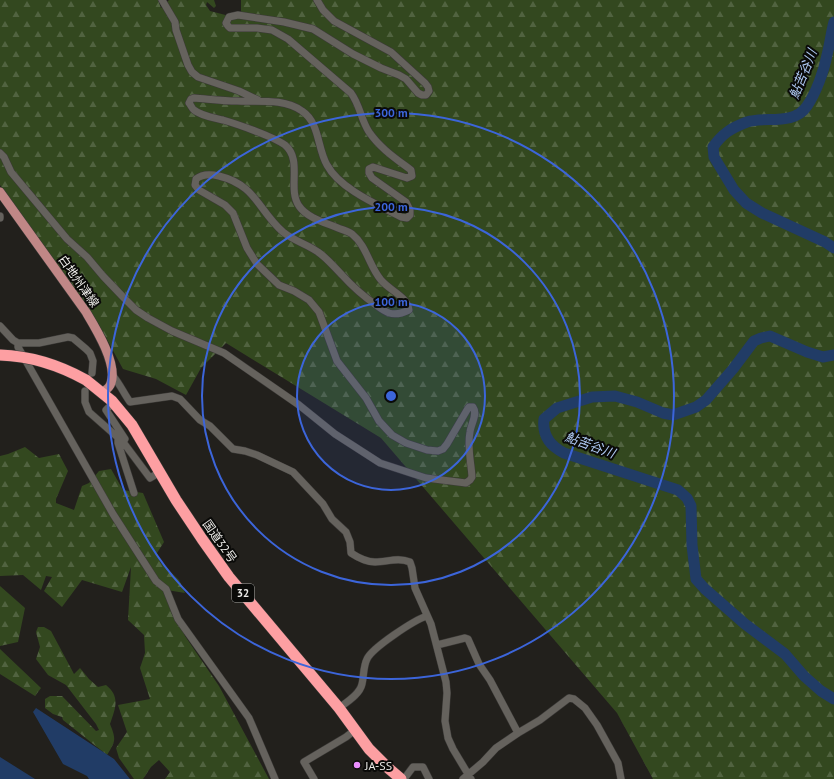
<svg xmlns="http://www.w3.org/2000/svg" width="834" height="779" font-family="'PT Sans','Noto Sans JP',sans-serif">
<defs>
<pattern id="forest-firs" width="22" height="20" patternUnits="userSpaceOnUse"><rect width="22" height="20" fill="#33481f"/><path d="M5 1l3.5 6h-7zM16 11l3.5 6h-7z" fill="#516340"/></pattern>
</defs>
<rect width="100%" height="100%" fill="#22201c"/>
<path fill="url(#forest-firs)" d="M0 0H158L161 8 169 0H214L216 6 214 8 207 2 206 5 210 11 241 19V0H834V779H653L617 713 381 438 226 343 201 368 186 395 156 379 123 369 98 323 0 185Z
M25 447 39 458 59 454 68 471 56 499V503L74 510 82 486 89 483 99 471 111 469 123 490 143 493 164 542 157 553 160 562 179 580 185 593 167 590 185 636 219 686 269 779H165L170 772 159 760 151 767 143 779H134L119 758 116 748 127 732 118 705 150 699 140 668 145 653 144 635 128 620 131 567 122 592 82 580 62 607 44 591 52 577 46 576 41 590 23 575 0 576V456L8 454Z
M0 586 25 608 18 642 0 646Z
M38 627H44L51 631 74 674 80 668 89 679 98 687 106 685C121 697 115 709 110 724 116 739 116 741 107 755L63 720 62 717 53 714 45 708V699L50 696H62L96 731 99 730 96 724 66 685 48 675 36 659 40 647 36 632Z
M0 649 41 688 35 696 0 674Z"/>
<path fill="#213c66" d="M36 708 114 759 130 779H89L87 776 63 764 33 712Z
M0 757 35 779H0Z"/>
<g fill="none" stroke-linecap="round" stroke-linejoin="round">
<path stroke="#213c66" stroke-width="11" d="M834 22C831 33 830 44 827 55 824 71 816 93 807 106 794 126 765 116 747 122 731 128 722 134 713 147L714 157 734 190 746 203 762 213 825 242 834 248
M834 355 823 357 807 352 770 336 761 338 754 341 733 369 706 400 696 407 673 415 663 413 637 402 615 396 592 397 557 408 544 419C542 435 550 446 564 453L678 490 687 498 691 506 692 545 696 579 705 589 745 624 785 654 804 676 821 691 834 699"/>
<g stroke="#3c3a38" stroke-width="8">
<path id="minor" d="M162 0 175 22 176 30 188 65 192 72 198 77 239 91 258 100
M0 153 4 157 11 172 67 239 87 257 103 276 124 298 136 310 148 318 172 331 224 353 299 405 335 434 380 463 426 478 466 483 470 480 472 477C471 461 467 447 470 432 471 424 478 414 473 407H469L467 410 447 444 443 449 438 451 427 450 406 443 392 435 379 421 366 398 337 361 319 312 309 300 294 291 279 285 257 264 247 248 233 213 225 205 199 190 195 185 196 179C202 174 211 174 219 176 256 185 258 210 283 232 294 241 307 244 318 252 327 258 334 267 342 275 352 286 363 296 376 305 380 308 384 311 389 313 396 315 403 313 409 310 408 297 389 290 381 280 369 266 367 246 352 234 348 231 343 230 338 228 326 223 307 218 299 206 287 189 303 160 285 145 274 137 237 124 223 120 215 118 201 116 194 110 192 109 191 105 189 103L191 99 194 98C208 99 223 101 237 101 258 102 284 98 302 111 320 123 317 148 327 165 340 189 378 205 401 217L407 218 410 215V210L406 202 372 178 369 173V169L373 167 407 178 412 176 411 170C395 158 380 148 369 132 361 120 360 105 351 93L288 39 272 30 257 28H230L228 26 226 23 229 17 238 15 284 22 313 29 353 54 381 68 399 75 406 79 418 93 422 95H426L429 91 428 87 425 83 391 52 334 21 323 10 317 0
M0 216V218
M0 326 13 340 18 343H39L68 337 73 338 86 349 90 353 93 361 92 373
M18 343V347L113 514 156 581 166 589 178 619 249 718 275 779
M113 376C120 384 124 394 130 402L172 396 180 399 200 420 210 426 233 449 245 451 257 455 293 472 323 504 332 519 346 532 350 542 351 553C357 557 367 562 375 562 387 562 398 557 410 562L412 568 415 588 431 624 446 682 447 693 445 721 448 738 453 749 471 779
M85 391V402L89 412 123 442 150 478 160 472
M114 402 106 410 125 439 123 442
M118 438V443L134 493
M437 645 465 638 468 639 479 664 490 680 518 733
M339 708C347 702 360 694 362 684 364 676 363 667 367 659 372 648 414 620 427 616
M314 779 304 762 346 737 355 730
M404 779 413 767H423L429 779
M463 779 483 762 496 748 518 733 540 720 569 698 574 699 585 708 597 725 618 763 621 779"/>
</g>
<g stroke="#3c3a38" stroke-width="10">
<path id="major" d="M0 192 86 312C95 327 118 364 111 383 110 387 106 390 103 392"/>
</g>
<g stroke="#3c3a38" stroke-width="12">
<path id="highway" d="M86 380 112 401 132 425 176 500 202 539 229 577 339 708 369 749 387 767 401 779"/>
</g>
<use href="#minor" stroke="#65625d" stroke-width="7"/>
<use href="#major" stroke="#c08786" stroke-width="9"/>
<use href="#highway" stroke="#fd9fa2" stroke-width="11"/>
<g stroke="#3c3a38" stroke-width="12" stroke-linecap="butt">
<path id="highway-bridge" d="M0 355C31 356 59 365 86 380"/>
</g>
<use href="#highway-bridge" stroke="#fd9fa2" stroke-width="11"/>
</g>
<circle cx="391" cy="396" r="94" fill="#3c65da" fill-opacity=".12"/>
<g fill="none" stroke="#3c65da" stroke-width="2">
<circle cx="391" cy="396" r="94"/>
<circle cx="391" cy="396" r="189"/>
<circle cx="391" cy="396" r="283"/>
</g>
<circle fill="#ea8dfd" stroke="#0a0a08" stroke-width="1.5" cx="357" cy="765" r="4"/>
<g text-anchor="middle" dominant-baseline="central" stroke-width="4" stroke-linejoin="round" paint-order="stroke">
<rect fill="#0a0a08" stroke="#a8a7a4" stroke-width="1" x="232" y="584" width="22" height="18" rx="3"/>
<g font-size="11" font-weight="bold" fill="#ebeae7">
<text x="243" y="593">32</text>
</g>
<g font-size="12" fill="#ebeae7" stroke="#0a0a08">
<text transform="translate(79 281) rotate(55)">白地州津線</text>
<text transform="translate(220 541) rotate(55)">国道32号</text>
</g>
<g font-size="12" fill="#ebeae7" stroke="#0a0a08" text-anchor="start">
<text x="365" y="765">JA-SS</text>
</g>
<g font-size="13" font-style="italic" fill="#afcaf4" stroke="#0a0a08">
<text transform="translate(803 74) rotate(-68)">鮎苦谷川</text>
<text transform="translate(590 445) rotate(20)">鮎苦谷川</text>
</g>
</g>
<circle cx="391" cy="396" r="6" fill="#3c65da" stroke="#0a0a08" stroke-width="2"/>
<g font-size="12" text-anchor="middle" font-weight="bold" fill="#3c65da" stroke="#0a0a08" stroke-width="4" stroke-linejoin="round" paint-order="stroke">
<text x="391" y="117">300 m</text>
<text x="391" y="211">200 m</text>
<text x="391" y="306">100 m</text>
</g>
</svg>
